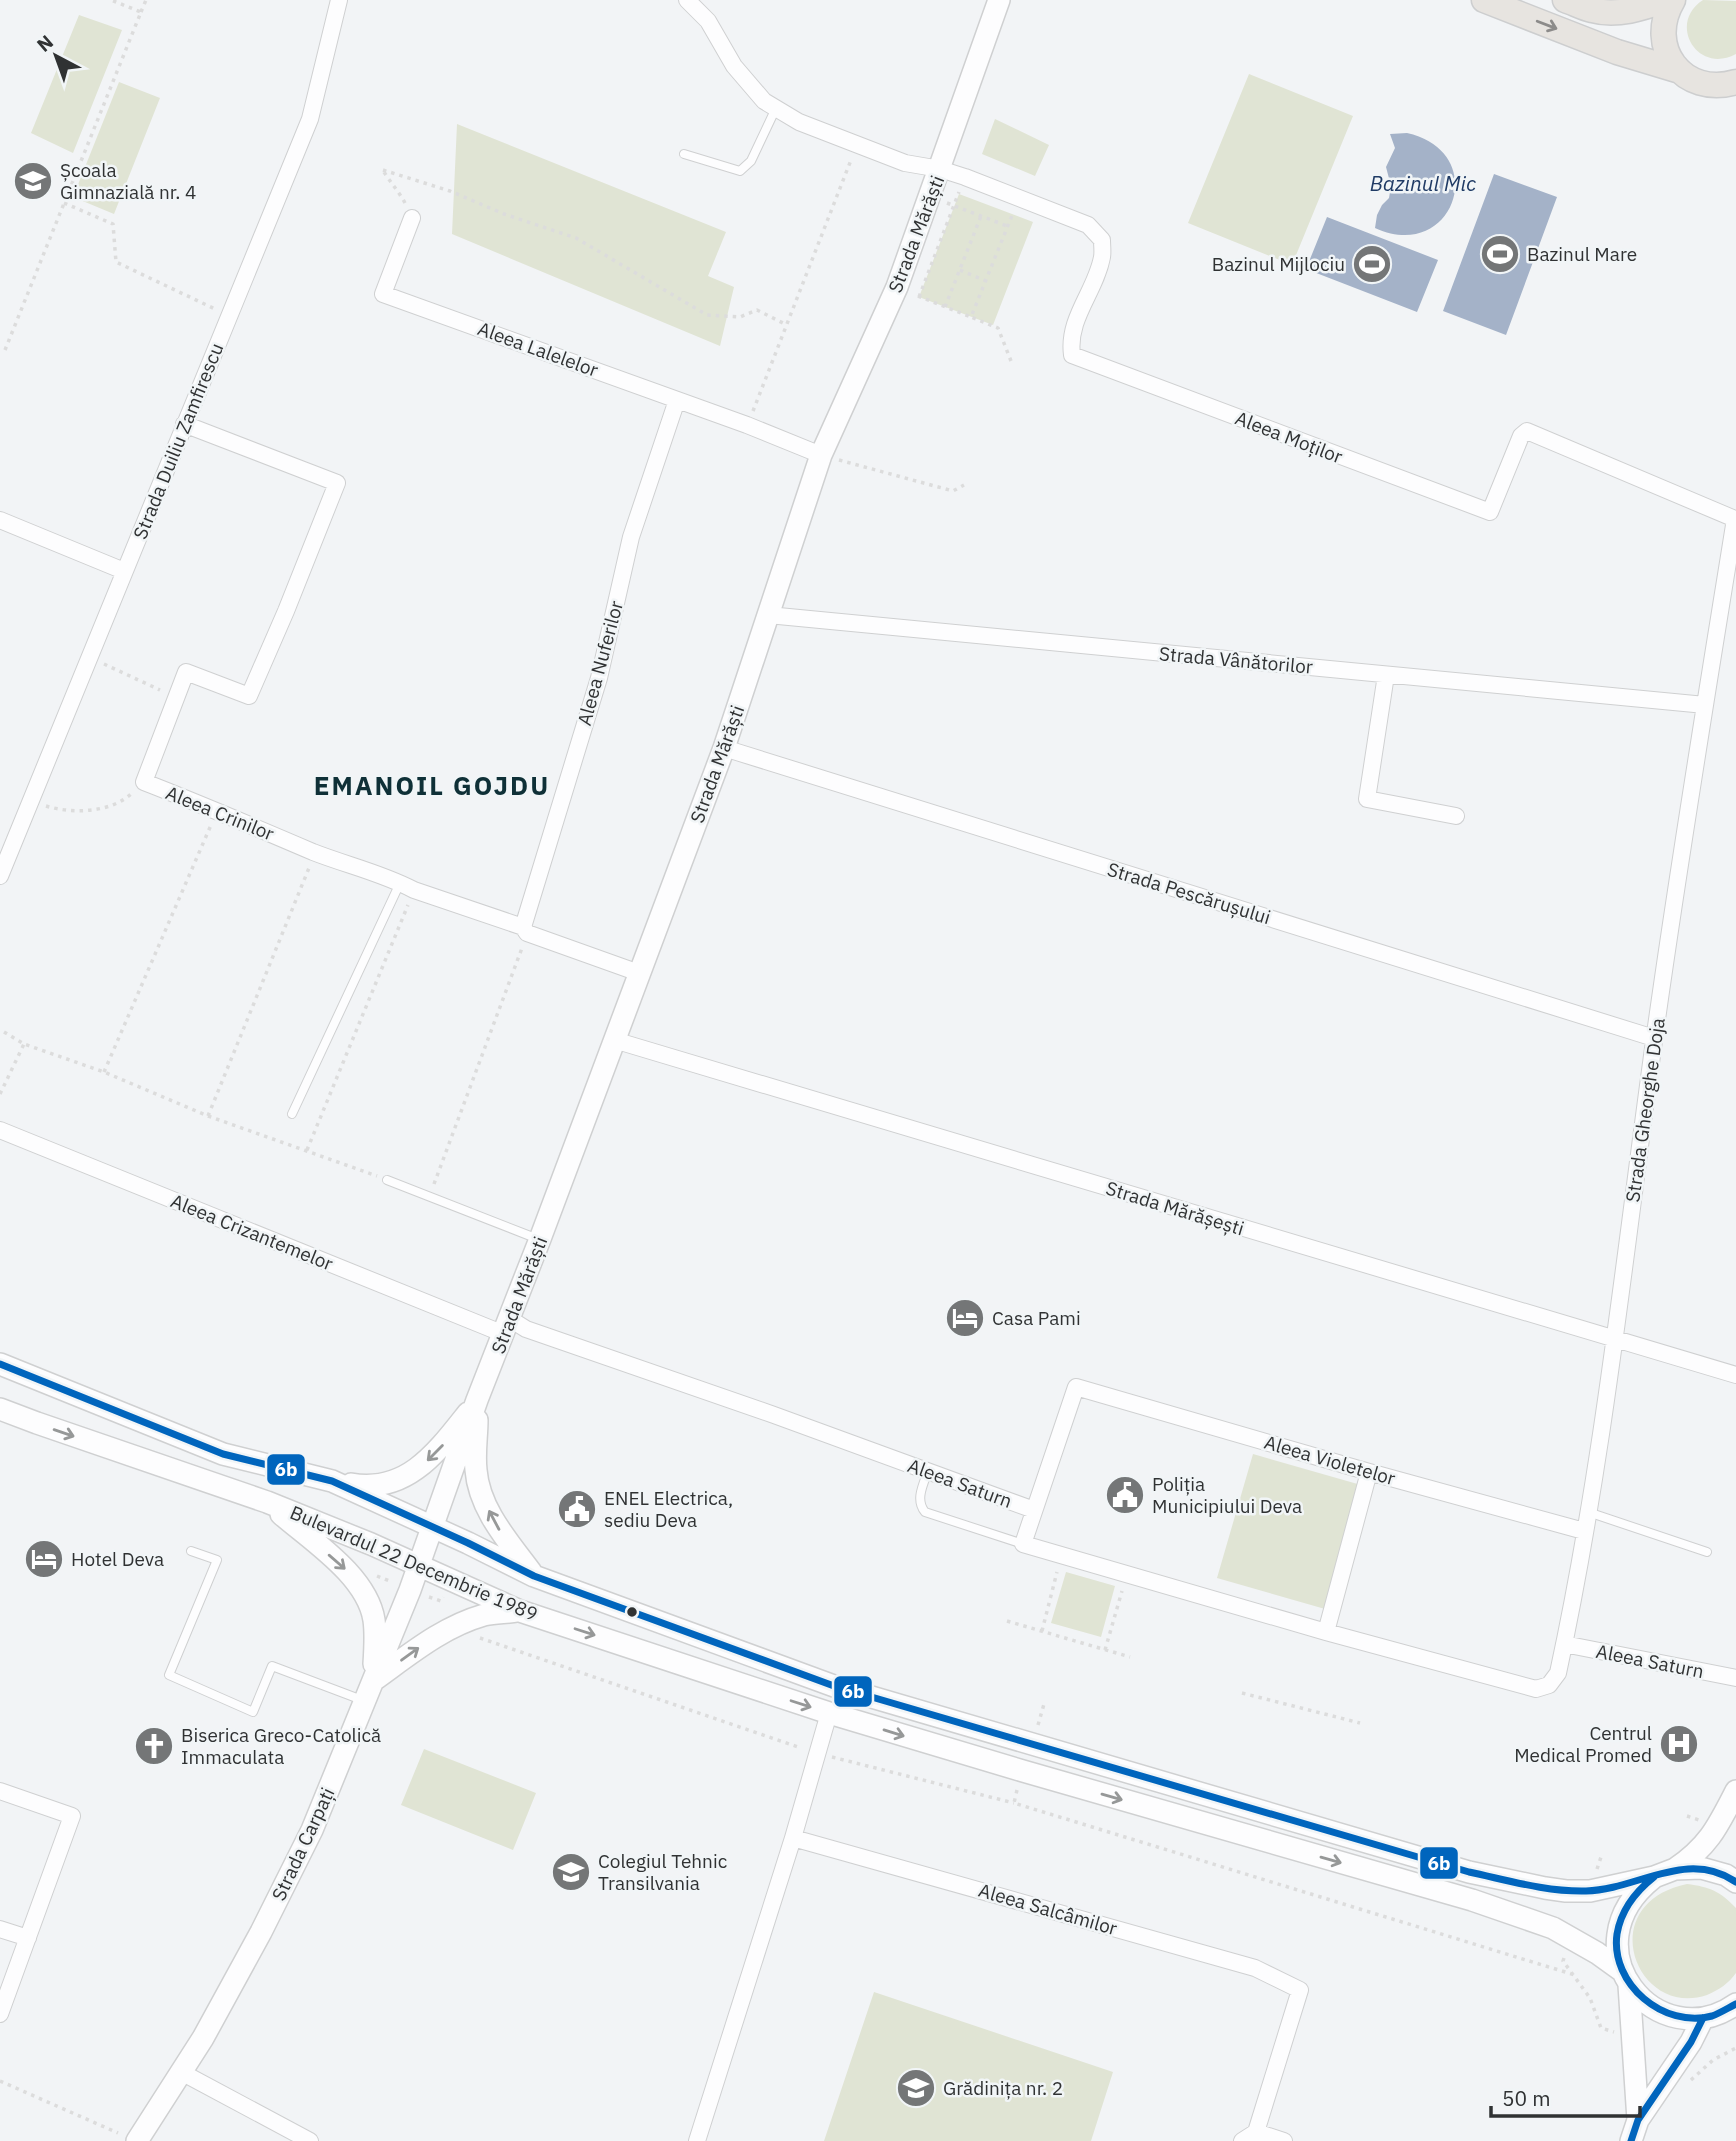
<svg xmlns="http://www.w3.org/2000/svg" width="1736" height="2141" font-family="'IBM Plex Sans',sans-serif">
<rect width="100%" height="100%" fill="#f2f4f6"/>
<path fill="#e0e4d4" d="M1703 0 1736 1V54C1697 75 1667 23 1703 0Z
M79 15 122 30 73 153 31 133Z
M1249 74 1353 116 1292 265 1188 223Z
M119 82 160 98 114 214 73 197Z
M995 119 1049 145 1035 176 982 154Z
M457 124 726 232 708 276 734 287 720 346 452 234Z
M959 194 1033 222 993 325 919 297Z
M1253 1454 1361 1485 1325 1609 1217 1578Z
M1066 1572 1115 1586 1101 1637 1051 1623Z
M424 1749 536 1793 513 1850 401 1805Z
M1687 1884C1710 1887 1720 1891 1736 1908V1973C1729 1983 1719 1990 1707 1995 1636 2019 1592 1904 1687 1884Z
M874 1992 1113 2072 1091 2141H824Z"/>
<path fill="#a4b2c8" d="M1407 133C1492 152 1454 264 1375 228L1377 215 1382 205 1389 198 1391 186 1386 167 1395 148 1390 134Z
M1494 174 1557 197 1506 335 1443 311Z
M1327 217 1438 260 1417 312 1306 269Z"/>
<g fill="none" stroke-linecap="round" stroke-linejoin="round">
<g stroke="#cfd0d1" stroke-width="10">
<path id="lane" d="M684 154 740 171 751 161 776 108
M292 1114 400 883
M387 1180 538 1239
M928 1471C923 1485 915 1500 925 1512L1023 1544
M1588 1512 1707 1552
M191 1551 217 1560 169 1675 253 1712 272 1666 362 1700"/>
</g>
<g stroke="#cfd0d1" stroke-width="18">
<path id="street" d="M687 0 708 21 734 66 764 101 799 122 905 163 940 169 965 177 1088 225 1102 240C1102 246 1103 252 1102 257 1096 291 1067 318 1072 355L1490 512 1521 436 1527 431 1735 519C1707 693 1678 867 1654 1041 1625 1252 1603 1465 1558 1673L1549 1685 1536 1689 1326 1632 1023 1544 1076 1387 1369 1472 1584 1531
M412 218 383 294 747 425 821 455
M184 424 337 483 286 611 249 696 186 672 144 782C201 804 257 828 313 852 346 865 382 873 414 890L523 927 527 933 639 973
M0 520 124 571
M768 615 1705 705
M1386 675 1367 799 1456 816
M724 748 1654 1038
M0 876 310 119 339 0
M523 927 599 678 631 537 677 400
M614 1040 1736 1375
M0 1130 504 1334
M510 1319 526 1329 774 1415 1034 1510
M1326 1632 1369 1472
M1564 1644 1736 1678
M0 1791 72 1816 0 2014
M793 1838 1255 1968 1300 1990 1256 2132 1242 2141
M0 1929 28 1938
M181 2072 310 2141
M1256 2132 1284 2141
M697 2141 793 1838 829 1713"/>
</g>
<g stroke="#cfd0d1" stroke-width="24">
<path id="secondary" d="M0 1364 223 1454 332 1481 468 1543 534 1576 834 1686 1469 1872 1545 1888 1566 1891H1590L1654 1877 1675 1869 1701 1868 1726 1875 1736 1882
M0 1409 37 1423 267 1502 371 1544 520 1611 829 1713 1023 1771 1472 1900 1553 1928 1597 1953 1622 1971
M477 1420C477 1436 474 1453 476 1470 479 1509 508 1541 531 1572
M351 1484C407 1494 437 1452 468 1413
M281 1514C312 1541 367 1576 374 1620 376 1634 375 1649 374 1664
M374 1680C409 1655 442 1627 484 1615 495 1612 507 1613 517 1611
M1675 1869C1709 1846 1718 1826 1736 1791
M1653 1878C1565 1948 1658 2059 1736 2004
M1629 1985 1638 2120
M137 2141 203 2038 261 1932 312 1830 410 1590 477 1400 540 1239 724 748 821 455 897 287 999 0
M1631 2141 1638 2120 1691 2042 1703 2018"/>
</g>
<g stroke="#cdcecf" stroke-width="27">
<path id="primary" d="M1484 0 1617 52 1680 71
M1565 0C1574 3 1583 8 1592 10 1617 17 1643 8 1666 0
M1673 0C1645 47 1683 98 1736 82"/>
</g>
<path stroke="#dcdcdc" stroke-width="3.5" stroke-dasharray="3.5 5" stroke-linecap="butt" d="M141 12 146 0
M383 170 450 191 504 214 576 238 707 315 740 317 757 310 787 325
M384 172C391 183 399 192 405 203
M64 203 113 224 116 262 215 309
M947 203 1007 226
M960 270 986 281
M918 296 971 317
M919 297 959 192
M945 307 981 216
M5 350 141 12 111 0
M1011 361 998 328 971 317 1013 213
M753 411 851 160
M839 460 953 491 964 485
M104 664 160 690
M46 806C72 814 110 813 131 794
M4 1032 24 1044 104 1072 208 1116 377 1176
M104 1072 211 825
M0 1094 24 1044
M208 1116 309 868
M307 1150 408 905
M434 1184 522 948
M377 1576 392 1582
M429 1597 441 1601 443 1597
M1007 1621 1130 1657
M1042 1631 1057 1572
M480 1638 801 1748
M1105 1650 1122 1591
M1242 1693 1360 1723
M1038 1725 1044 1704
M832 1757 1014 1803
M1017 1790 1014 1803 1575 1975
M1687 1816 1699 1820
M1597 1869 1601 1857
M1564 1958 1563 1961 1590 1998 1601 2028 1614 2032
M1691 2080 1713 2060 1736 2048
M0 2081 118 2133"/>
<use href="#lane" stroke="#fdfdfe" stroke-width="8"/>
<use href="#street" stroke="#fdfdfe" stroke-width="16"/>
<use href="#secondary" stroke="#fdfdfe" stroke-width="21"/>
<use href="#primary" stroke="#e7e4e0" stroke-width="24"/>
<g stroke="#f1f5f7" stroke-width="12">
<path id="bus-1" d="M0 1364 223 1454 332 1481 468 1543 534 1576 834 1686 1469 1872C1507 1880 1546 1892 1586 1891 1637 1890 1687 1848 1736 1882
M1654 1877C1635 1892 1621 1910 1617 1934 1610 1984 1664 2029 1712 2016 1720 2013 1728 2008 1736 2004
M1631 2141 1638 2120 1691 2042 1703 2018"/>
</g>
<use href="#bus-1" stroke="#0065bd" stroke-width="7"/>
</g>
<defs><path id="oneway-shaft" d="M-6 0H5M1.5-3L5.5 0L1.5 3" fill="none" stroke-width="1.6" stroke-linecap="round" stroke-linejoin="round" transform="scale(1.75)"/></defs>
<use stroke="#8c8b8a" href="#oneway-shaft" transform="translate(1547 25) rotate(21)"/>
<g stroke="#969898">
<use href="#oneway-shaft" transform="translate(64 1433) rotate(19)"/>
<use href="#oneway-shaft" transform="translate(435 1453) rotate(135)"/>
<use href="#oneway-shaft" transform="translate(494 1520) rotate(-118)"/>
<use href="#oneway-shaft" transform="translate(337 1562) rotate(41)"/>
<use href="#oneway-shaft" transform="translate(585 1632) rotate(18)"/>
<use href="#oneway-shaft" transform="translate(410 1654) rotate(-36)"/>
<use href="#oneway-shaft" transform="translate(801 1704) rotate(18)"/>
<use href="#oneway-shaft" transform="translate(894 1733) rotate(17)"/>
<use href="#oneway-shaft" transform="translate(1112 1797) rotate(16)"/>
<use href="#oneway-shaft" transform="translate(1331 1860) rotate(16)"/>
</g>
<defs>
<g id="school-disc" transform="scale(2.0125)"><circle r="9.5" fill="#747677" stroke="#f1f5f7"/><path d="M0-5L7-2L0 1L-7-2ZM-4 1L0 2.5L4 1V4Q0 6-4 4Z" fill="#fff"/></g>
<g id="stadium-disc" transform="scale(2.0125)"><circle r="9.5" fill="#747677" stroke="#f1f5f7"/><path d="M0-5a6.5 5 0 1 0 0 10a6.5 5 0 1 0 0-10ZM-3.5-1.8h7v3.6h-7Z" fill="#fff"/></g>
<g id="hotel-disc" transform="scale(2.0125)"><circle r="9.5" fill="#747677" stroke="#f1f5f7"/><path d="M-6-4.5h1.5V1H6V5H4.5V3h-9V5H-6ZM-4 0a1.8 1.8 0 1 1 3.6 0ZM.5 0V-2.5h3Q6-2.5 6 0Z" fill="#fff"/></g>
<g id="civic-disc" transform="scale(2.0125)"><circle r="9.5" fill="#747677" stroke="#f1f5f7"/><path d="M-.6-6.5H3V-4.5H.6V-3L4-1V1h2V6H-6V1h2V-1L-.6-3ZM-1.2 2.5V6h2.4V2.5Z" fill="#fff"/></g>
<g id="hospital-disc" transform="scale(2.0125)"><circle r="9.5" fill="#747677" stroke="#f1f5f7"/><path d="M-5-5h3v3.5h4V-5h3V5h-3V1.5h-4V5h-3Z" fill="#fff"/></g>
<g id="church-disc" transform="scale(2.0125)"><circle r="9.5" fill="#747677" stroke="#f1f5f7"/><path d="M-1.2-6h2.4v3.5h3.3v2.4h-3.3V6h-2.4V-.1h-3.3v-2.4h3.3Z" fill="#fff"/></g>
<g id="university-disc" transform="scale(2.0125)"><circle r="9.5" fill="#747677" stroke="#f1f5f7"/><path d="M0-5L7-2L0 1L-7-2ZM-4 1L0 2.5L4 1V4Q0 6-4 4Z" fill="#fff"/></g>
</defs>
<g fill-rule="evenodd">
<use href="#school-disc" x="33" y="181"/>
<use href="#stadium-disc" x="1500" y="254"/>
<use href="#stadium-disc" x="1372" y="264"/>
<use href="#hotel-disc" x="965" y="1318"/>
<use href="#civic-disc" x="1125" y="1495"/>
<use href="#civic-disc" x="577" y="1509"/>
<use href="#hotel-disc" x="44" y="1559"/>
<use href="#hospital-disc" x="1679" y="1744"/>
<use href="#church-disc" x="154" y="1746"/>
<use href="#university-disc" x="571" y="1872"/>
<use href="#school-disc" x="916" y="2088"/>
</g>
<circle fill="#303233" stroke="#f1f5f7" stroke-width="2.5" cx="632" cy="1612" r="6"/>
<g text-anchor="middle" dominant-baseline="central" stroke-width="5" stroke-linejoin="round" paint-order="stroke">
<g font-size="19" fill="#303233" stroke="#f1f5f7" text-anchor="start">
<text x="60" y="170">Școala<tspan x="60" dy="22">Gimnazială nr. 4</tspan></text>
<text x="1527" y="254">Bazinul Mare</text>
<text x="1345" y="264" text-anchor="end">Bazinul Mijlociu</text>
<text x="992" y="1318">Casa Pami</text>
<text x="1152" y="1484">Poliția<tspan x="1152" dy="22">Municipiului Deva</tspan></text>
<text x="604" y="1498">ENEL Electrica,<tspan x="604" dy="22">sediu Deva</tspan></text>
<text x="71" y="1559">Hotel Deva</text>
<text x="1652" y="1733" text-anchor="end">Centrul<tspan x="1652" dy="22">Medical Promed</tspan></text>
<text x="181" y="1735">Biserica Greco-Catolică<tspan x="181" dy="22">Immaculata</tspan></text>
<text x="598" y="1861">Colegiul Tehnic<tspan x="598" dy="22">Transilvania</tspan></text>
<text x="943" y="2088">Grădinița nr. 2</text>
</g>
<g font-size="19" fill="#303233" stroke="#f1f5f7">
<text transform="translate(916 234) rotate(-69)">Strada Mărăști</text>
<text transform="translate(538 349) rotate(20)">Aleea Lalelelor</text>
<text transform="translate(1289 437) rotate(21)">Aleea Moților</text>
<text transform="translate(178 441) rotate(-68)">Strada Duiliu Zamfirescu</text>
<text transform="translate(1236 660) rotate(5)">Strada Vânătorilor</text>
<text transform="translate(600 663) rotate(-75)">Aleea Nuferilor</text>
<text transform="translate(717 764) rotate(-70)">Strada Mărăști</text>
<text transform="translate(220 813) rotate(22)">Aleea Crinilor</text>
<text transform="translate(1189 893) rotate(17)">Strada Pescărușului</text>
<text transform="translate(1645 1110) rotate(-82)">Strada Gheorghe Doja</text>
<text transform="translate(1175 1208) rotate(17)">Strada Mărășești</text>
<text transform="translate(252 1232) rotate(22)">Aleea Crizantemelor</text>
<text transform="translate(519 1295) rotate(-69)">Strada Mărăști</text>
<text transform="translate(1330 1460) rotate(16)">Aleea Violetelor</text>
<text transform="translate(960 1483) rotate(20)">Aleea Saturn</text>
<text transform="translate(414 1563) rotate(23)">Bulevardul 22 Decembrie 1989</text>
<text transform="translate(1650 1661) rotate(11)">Aleea Saturn</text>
<text transform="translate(303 1844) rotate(-65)">Strada Carpați</text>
<text transform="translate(1048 1909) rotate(16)">Aleea Salcâmilor</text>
</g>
<g font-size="21" font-style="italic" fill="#203b65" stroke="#f1f5f7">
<text x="1423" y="183">Bazinul Mic</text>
</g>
<g font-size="26" font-weight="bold" letter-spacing="2" fill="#0f3037" stroke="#f1f5f7">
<text x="432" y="785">EMANOIL GOJDU</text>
</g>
</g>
<g stroke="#f1f5f7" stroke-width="2.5">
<rect x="266" y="1453" width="40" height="33" rx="7" fill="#0065bd"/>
<rect x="833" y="1675" width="40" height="33" rx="7" fill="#0065bd"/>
<rect x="1419" y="1846" width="40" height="34" rx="7" fill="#0065bd"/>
</g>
<g font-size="19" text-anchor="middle" font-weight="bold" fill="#fff">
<text x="286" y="1476">6b</text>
<text x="853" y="1698">6b</text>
<text x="1439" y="1870">6b</text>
</g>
<g transform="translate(56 56) rotate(319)" stroke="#f1f5f7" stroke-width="5" paint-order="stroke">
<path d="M0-5L12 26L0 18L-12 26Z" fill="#303233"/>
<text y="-10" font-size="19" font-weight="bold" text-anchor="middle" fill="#303233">N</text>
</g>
<path d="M1491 2106v10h149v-10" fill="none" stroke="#303233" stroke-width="3.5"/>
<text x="1502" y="2106" font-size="21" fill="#303233" stroke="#f1f5f7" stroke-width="5" paint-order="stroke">50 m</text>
</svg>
